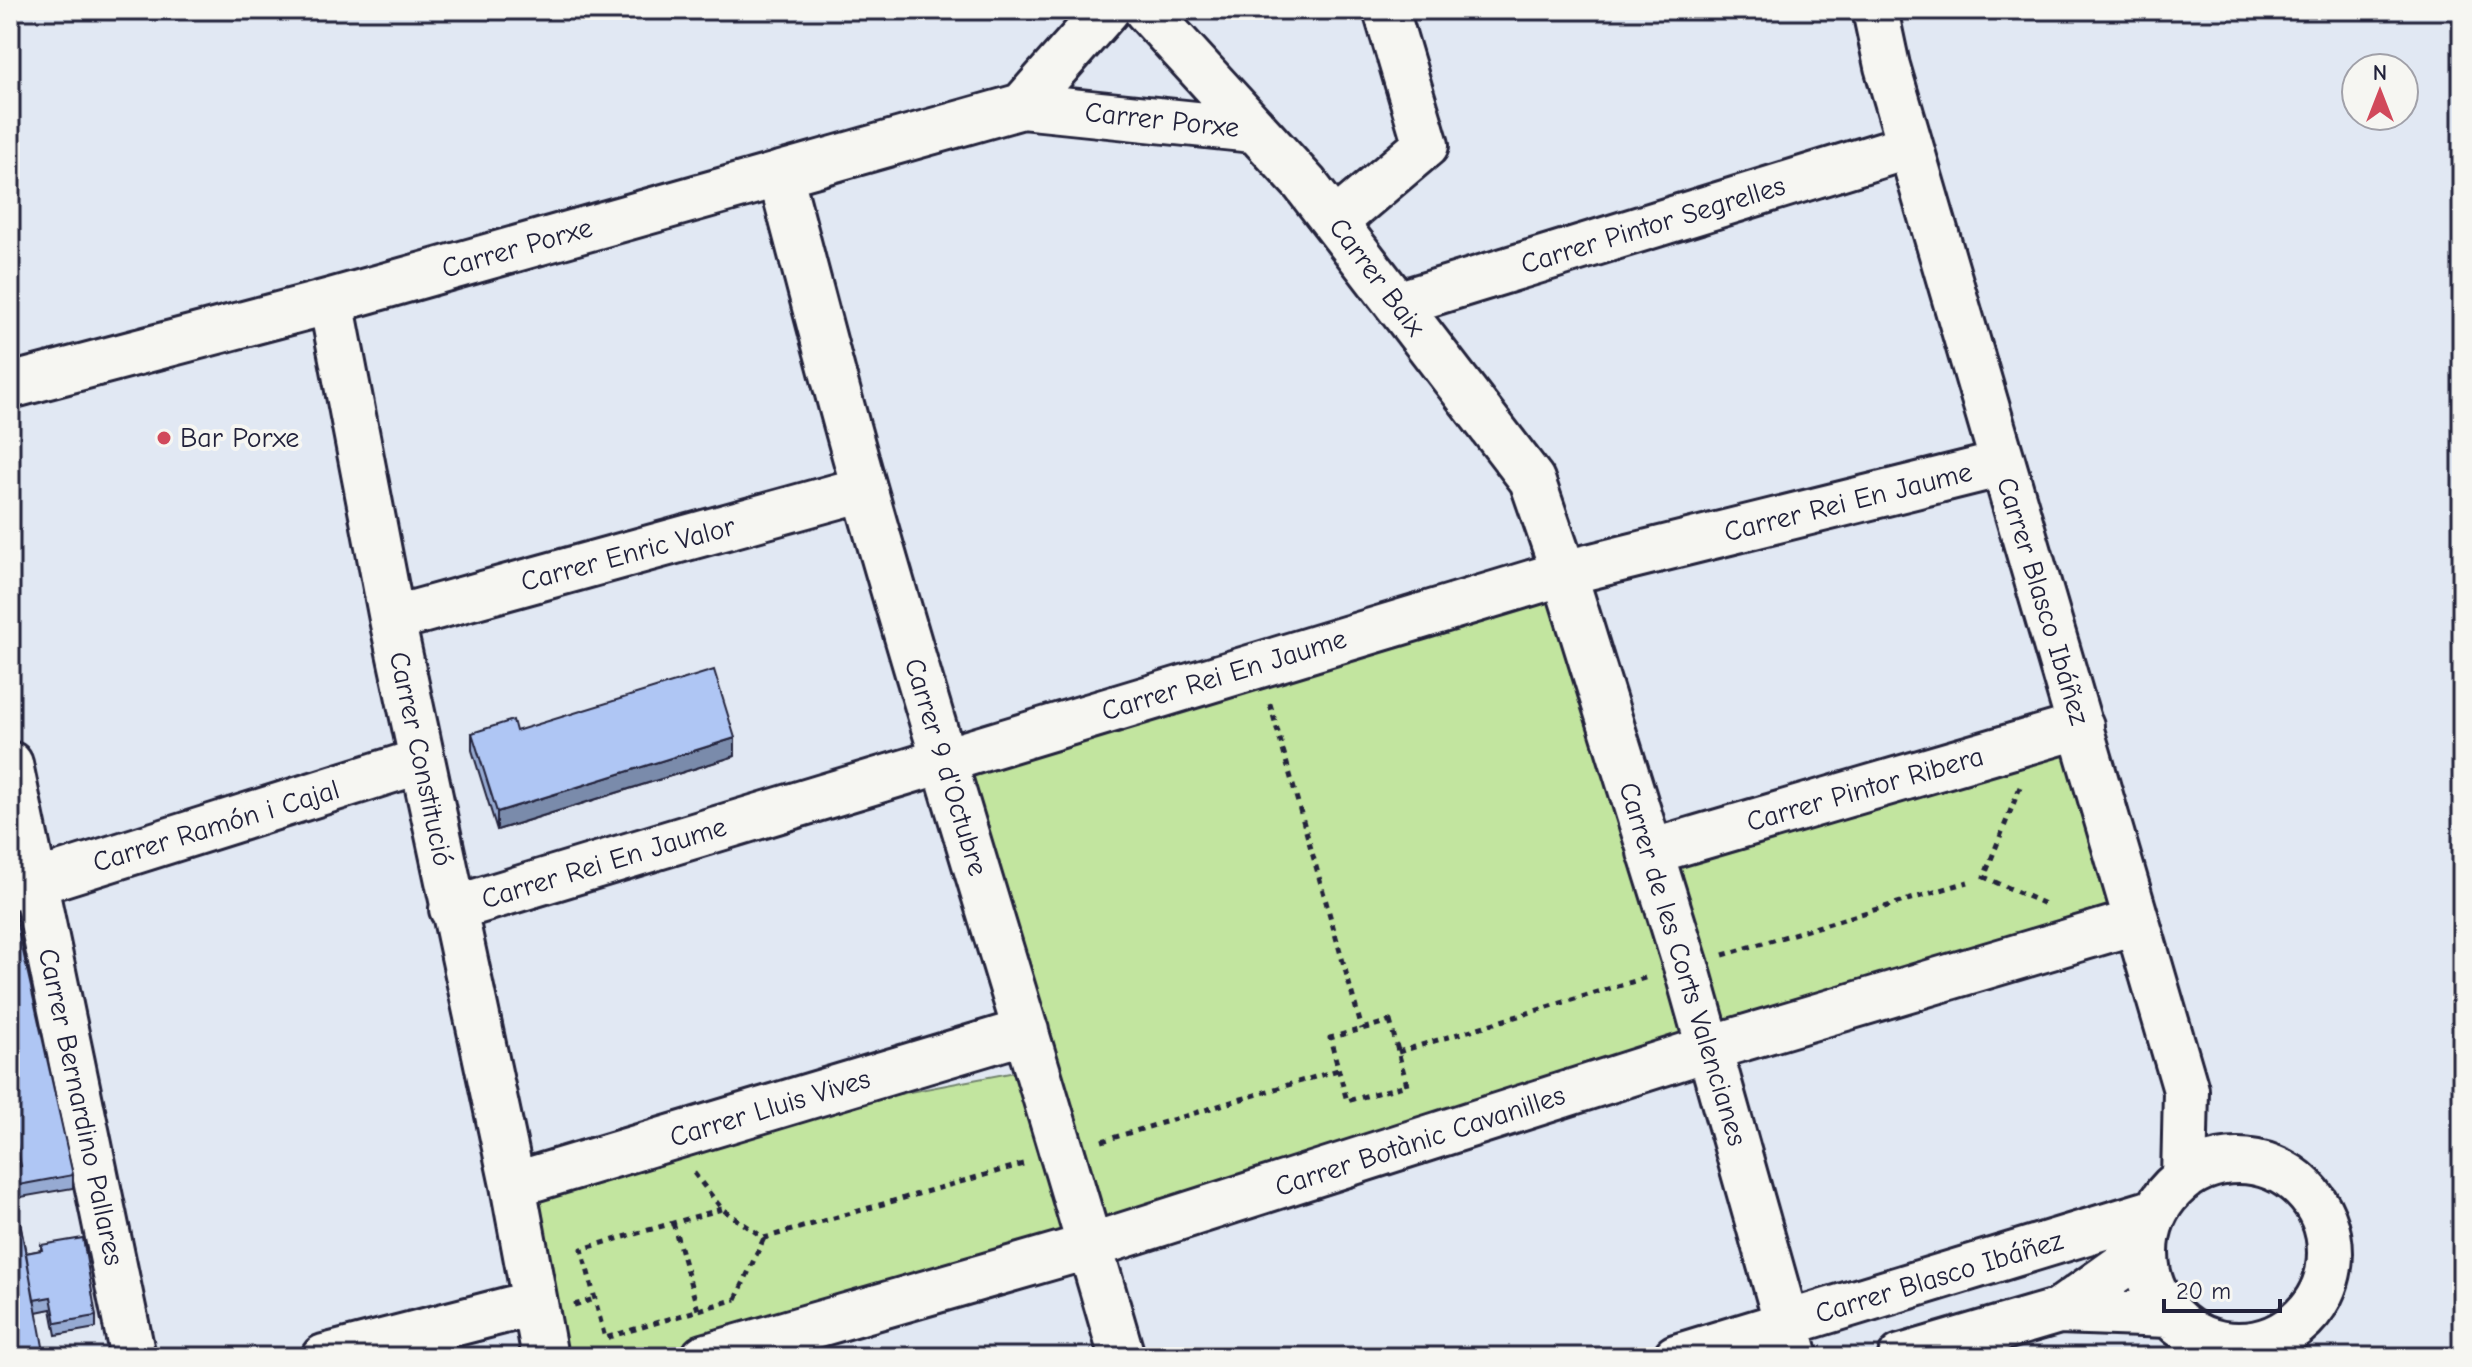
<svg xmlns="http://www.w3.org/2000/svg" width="2472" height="1367" font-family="'Comic Neue',sans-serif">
<rect width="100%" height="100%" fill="#e1e8f3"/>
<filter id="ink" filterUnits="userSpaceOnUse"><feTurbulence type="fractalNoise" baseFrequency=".0125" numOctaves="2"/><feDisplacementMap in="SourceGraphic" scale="16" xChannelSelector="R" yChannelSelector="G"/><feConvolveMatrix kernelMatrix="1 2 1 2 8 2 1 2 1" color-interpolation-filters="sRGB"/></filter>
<g filter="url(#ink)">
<path fill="#c2e59f" stroke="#72846d" stroke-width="2" d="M1565 595 1650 851 2081 726 2130 899 685 1357H545L513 1185 668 1138 1026 1070 940 783Z"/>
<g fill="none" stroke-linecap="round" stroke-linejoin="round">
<g stroke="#22223b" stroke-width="50">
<path id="minor" d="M1146 10 1305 184 1532 480 1564 573 1686 966 1796 1357
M1875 10 1887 66 2186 1090 2184 1179
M1022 106 1107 10
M780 174C808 279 835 386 865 491 947 781 1039 1067 1122 1357
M1335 222 1426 145 1386 10
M331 301 392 619 513 1185 545 1357
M1397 304 1910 146
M10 386 331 301 1022 106 1253 130
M392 619 864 489
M10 764 133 1357
M1650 852 2081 726
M10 887 34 883 421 761
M452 909 1564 573 2003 464
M2146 1253a92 92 0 1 1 184 0a92 92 0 1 1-184 0Z
M513 1185 1026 1031
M2059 1311 2146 1249
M324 1357 534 1303
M704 1357 1090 1246 1710 1048 2135 922
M1676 1357 2156 1211
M1901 1357 2059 1311 2170 1315"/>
</g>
<path stroke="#22223b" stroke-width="5" stroke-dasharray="6 6" stroke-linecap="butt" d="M1270 704 1362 1029
M2020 787 1984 877 2047 905
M1723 955 1968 882
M1390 1021 1407 1085 1347 1101 1330 1038Z
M1398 1052 1648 977
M1102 1141 1338 1070
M694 1173 722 1209 764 1238 1023 1164
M722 1209 582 1249 605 1338 736 1299
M673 1223 698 1310
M736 1299 764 1238
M574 1305 594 1299"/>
<use href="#minor" stroke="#f6f6f2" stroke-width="44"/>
</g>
<path fill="#96aad2" stroke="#22223b" stroke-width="2" d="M516 731 735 756 497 830 472 750V733Z
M10 909 73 1175V1188L15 1198 26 1253 41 1250V1245L96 1316V1328L56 1335 51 1309 36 1312 10 1169 19 1167 12 1136Z"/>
<path fill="#7a8bab" stroke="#22223b" stroke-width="2" d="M735 738V756L497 830V812Z
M12 1124V1136L10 1137V1125Z"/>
<path fill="#afc6f4" stroke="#22223b" stroke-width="2" d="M714 670 735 738 497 812 472 733 513 720 516 731Z
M10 909 14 911 73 1175 13 1186 11 1175H10V1169L21 1166 12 1124 10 1125Z
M10 1175H11L45 1357H10Z
M83 1238 96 1316 56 1323 51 1297 34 1300 26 1253 42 1250 41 1245Z"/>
</g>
<circle fill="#d1495b" stroke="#f6f6f2" stroke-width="3" cx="164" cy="438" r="8"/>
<g text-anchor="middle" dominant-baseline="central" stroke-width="8" stroke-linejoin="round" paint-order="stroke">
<g font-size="28" fill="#22223b" stroke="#f6f6f2">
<text transform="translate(1162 120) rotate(6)">Carrer Porxe</text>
<text transform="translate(1653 225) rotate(-17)">Carrer Pintor Segrelles</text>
<text transform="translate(517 248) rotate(-16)">Carrer Porxe</text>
<text transform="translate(1377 277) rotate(53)">Carrer Baix</text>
<text transform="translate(1848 502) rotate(-14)">Carrer Rei En Jaume</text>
<text transform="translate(628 554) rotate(-15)">Carrer Enric Valor</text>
<text transform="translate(2043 601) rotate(73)">Carrer Blasco Ibáñez</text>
<text transform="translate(1224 675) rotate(-17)">Carrer Rei En Jaume</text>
<text transform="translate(421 759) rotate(78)">Carrer Constitució</text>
<text transform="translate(946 767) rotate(73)">Carrer 9 d'Octubre</text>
<text transform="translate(1865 789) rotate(-16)">Carrer Pintor Ribera</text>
<text transform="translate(216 826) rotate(-17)">Carrer Ramón i Cajal</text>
<text transform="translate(604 863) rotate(-17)">Carrer Rei En Jaume</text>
<text transform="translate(1683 964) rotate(73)">Carrer de les Corts Valencianes</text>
<text transform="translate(81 1107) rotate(78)">Carrer Bernardino Pallares</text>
<text transform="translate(770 1108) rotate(-17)">Carrer Lluis Vives</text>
<text transform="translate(1420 1141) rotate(-18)">Carrer Botànic Cavanilles</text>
<text transform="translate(1939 1277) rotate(-17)">Carrer Blasco Ibáñez</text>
</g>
<g font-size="28" fill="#22223b" stroke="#f6f6f2" text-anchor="start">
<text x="180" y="438">Bar Porxe</text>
</g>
</g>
<rect width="2472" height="1367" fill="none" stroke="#f6f6f2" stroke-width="40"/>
<rect x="20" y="20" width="2432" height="1327" fill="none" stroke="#22223b" stroke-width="3" filter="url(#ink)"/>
<g transform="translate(2380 92)"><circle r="38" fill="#f6f6f2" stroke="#a1a1a9" stroke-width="2"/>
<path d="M0-6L14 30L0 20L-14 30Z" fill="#d1495b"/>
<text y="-12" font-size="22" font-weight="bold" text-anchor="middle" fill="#22223b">N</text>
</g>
<path d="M2164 1299v12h116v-12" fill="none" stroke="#22223b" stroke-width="4"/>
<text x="2176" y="1299" font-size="24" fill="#22223b" stroke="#f6f6f2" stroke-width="6" paint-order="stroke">20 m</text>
</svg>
